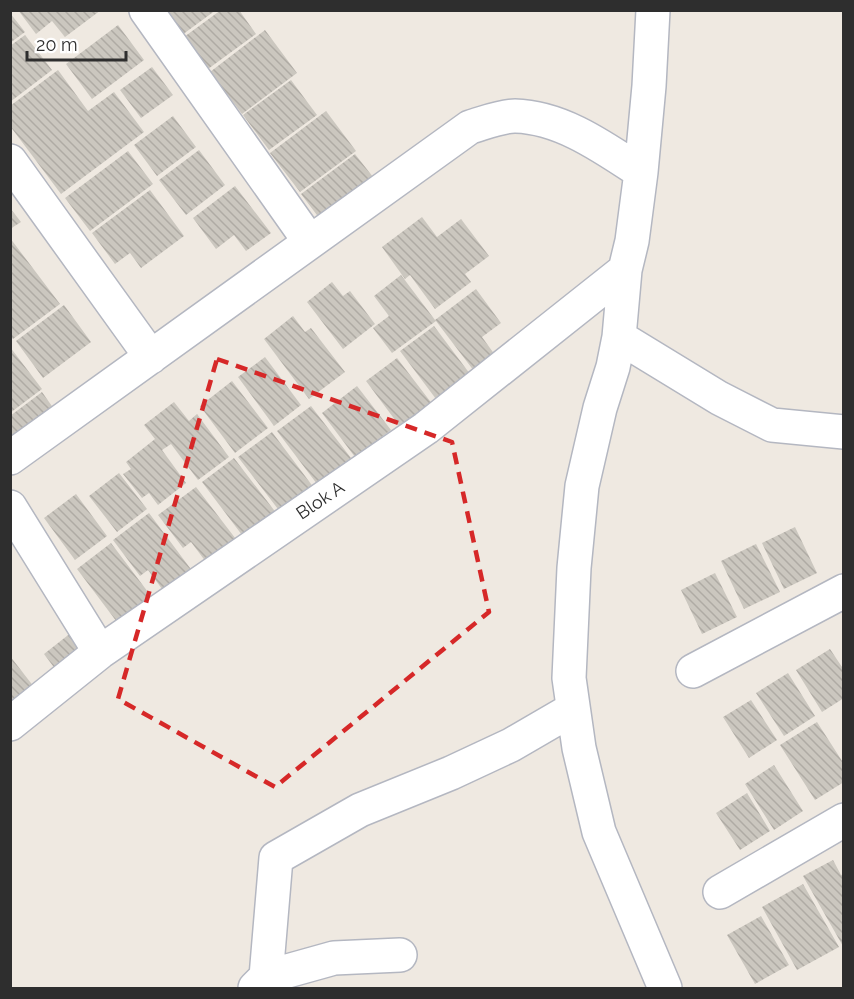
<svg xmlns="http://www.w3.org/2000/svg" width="854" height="999" font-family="Raleway,sans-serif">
<defs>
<pattern id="building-back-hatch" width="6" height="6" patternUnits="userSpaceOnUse" patternTransform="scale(1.5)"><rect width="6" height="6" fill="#cbc7bf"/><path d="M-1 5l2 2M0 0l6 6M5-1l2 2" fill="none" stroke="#afaba4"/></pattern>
</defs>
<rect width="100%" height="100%" fill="#efe9e1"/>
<path fill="url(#building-back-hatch)" d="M18 10H101L65 37 52 21 36 34Z
M163 10H216L182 35Z
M221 10H239L256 34 208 69 184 37Z
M10 13 25 32 10 43Z
M118 25 144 60 92 99 66 64Z
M265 30 297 73 242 114 210 72Z
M25 35 52 70 10 102V46Z
M152 67 173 95 141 118 120 90Z
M58 70 88 111 114 92 144 132 61 194 10 126V106Z
M291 80 317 115 269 150 243 115Z
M326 111 356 151 300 192 270 153Z
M173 116 196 147 157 176 134 145Z
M199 150 225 185 186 215 159 180Z
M128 151 153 184 90 231 65 198Z
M355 154 380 186 326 227 301 194Z
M235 186 271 233 246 251 234 235 216 249 193 218Z
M150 190 184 236 141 268 130 253 115 264 92 233Z
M10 208 21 222 10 229Z
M422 217 437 237 461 219 489 256 465 274 471 282 435 309 410 275 405 279 382 247Z
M10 238 60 304 13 339 10 336Z
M401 275 435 320 476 289 501 323 482 337 495 355 474 371 436 321 392 353 373 328 389 316 374 296Z
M332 282 343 296 350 291 375 324 343 349 307 302Z
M64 305 91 342 43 378 16 341Z
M293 316 305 332 311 328 345 372 309 399 264 339Z
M434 326 470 374 436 399 400 351Z
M10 347 42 389 10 413Z
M265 357 301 405 274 426 238 377Z
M397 358 433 405 407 436 366 381Z
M232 381 268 428 235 453 200 406Z
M357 386 391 430 355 457 322 413Z
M42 392 61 419 10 457V416Z
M174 402 189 421 197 414 229 457 198 480 171 444 162 450 186 483 158 505 149 493 142 498 123 474 131 469 126 462 155 439 144 425Z
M311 406 351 458 317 484 277 431Z
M272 432 314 488 281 513 238 457Z
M234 458 277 514 245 539 202 482Z
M119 473 147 509 117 532 89 496Z
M196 487 242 547 212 570 191 542 183 548 158 515Z
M76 494 107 536 75 560 44 518Z
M149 513 196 576 168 597 148 570 140 576 113 540Z
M795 527 817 573 784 589 762 543Z
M111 543 157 604 123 630 77 569Z
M756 544 780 592 744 609 721 561Z
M715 573 737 617 702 634 681 590Z
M72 632 90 657 62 678 44 654Z
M830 649 844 670V698L822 712 796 670Z
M10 656 34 687 10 705Z
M788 673 815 716 784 736 756 693Z
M751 700 777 740 749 758 723 717Z
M817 722 844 764V782L815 800 780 745Z
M774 765 803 811 774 830 745 784Z
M747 793 770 831 740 850 716 813Z
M833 860 841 875 844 874V948L803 876Z
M803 884 839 947 797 970 762 907Z
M761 916 789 965 755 984 727 935Z"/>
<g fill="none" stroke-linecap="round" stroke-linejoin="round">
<g stroke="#b4b7c1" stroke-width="36">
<path id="minor" d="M146 10 310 242
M653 10 649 86 641 172 632 241 625 270 619 337 613 367 600 408 582 486 574 568 569 678 579 748 599 832 665 988
M10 161 151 357
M619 337 719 398 772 425 844 432
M10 458 470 127C484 123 501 116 515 116 561 117 603 147 641 172
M10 507 100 652
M693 671 844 591
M10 724 100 652 426 428 625 270
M720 892 844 820
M266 977 334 958 400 955
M255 988 266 977 276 858 360 810 451 773 511 745 573 709"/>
</g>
<use href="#minor" stroke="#fff" stroke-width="33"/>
</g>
<path fill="none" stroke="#d62828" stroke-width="4.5" stroke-dasharray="12 8" stroke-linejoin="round" d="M217 359 452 442 489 612 275 787 118 699Z"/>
<g text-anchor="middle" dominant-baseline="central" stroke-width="4.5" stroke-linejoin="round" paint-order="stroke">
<g font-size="18" fill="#2e2e2e" stroke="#fff">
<text transform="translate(320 500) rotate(-34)">Blok A</text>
</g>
</g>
<rect width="854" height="999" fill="none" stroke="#2e2e2e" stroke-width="24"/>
<path d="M27 51v9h99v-9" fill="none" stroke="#2e2e2e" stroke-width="3"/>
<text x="36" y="51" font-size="18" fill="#2e2e2e" stroke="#ffffff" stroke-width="4.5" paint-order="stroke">20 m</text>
</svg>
